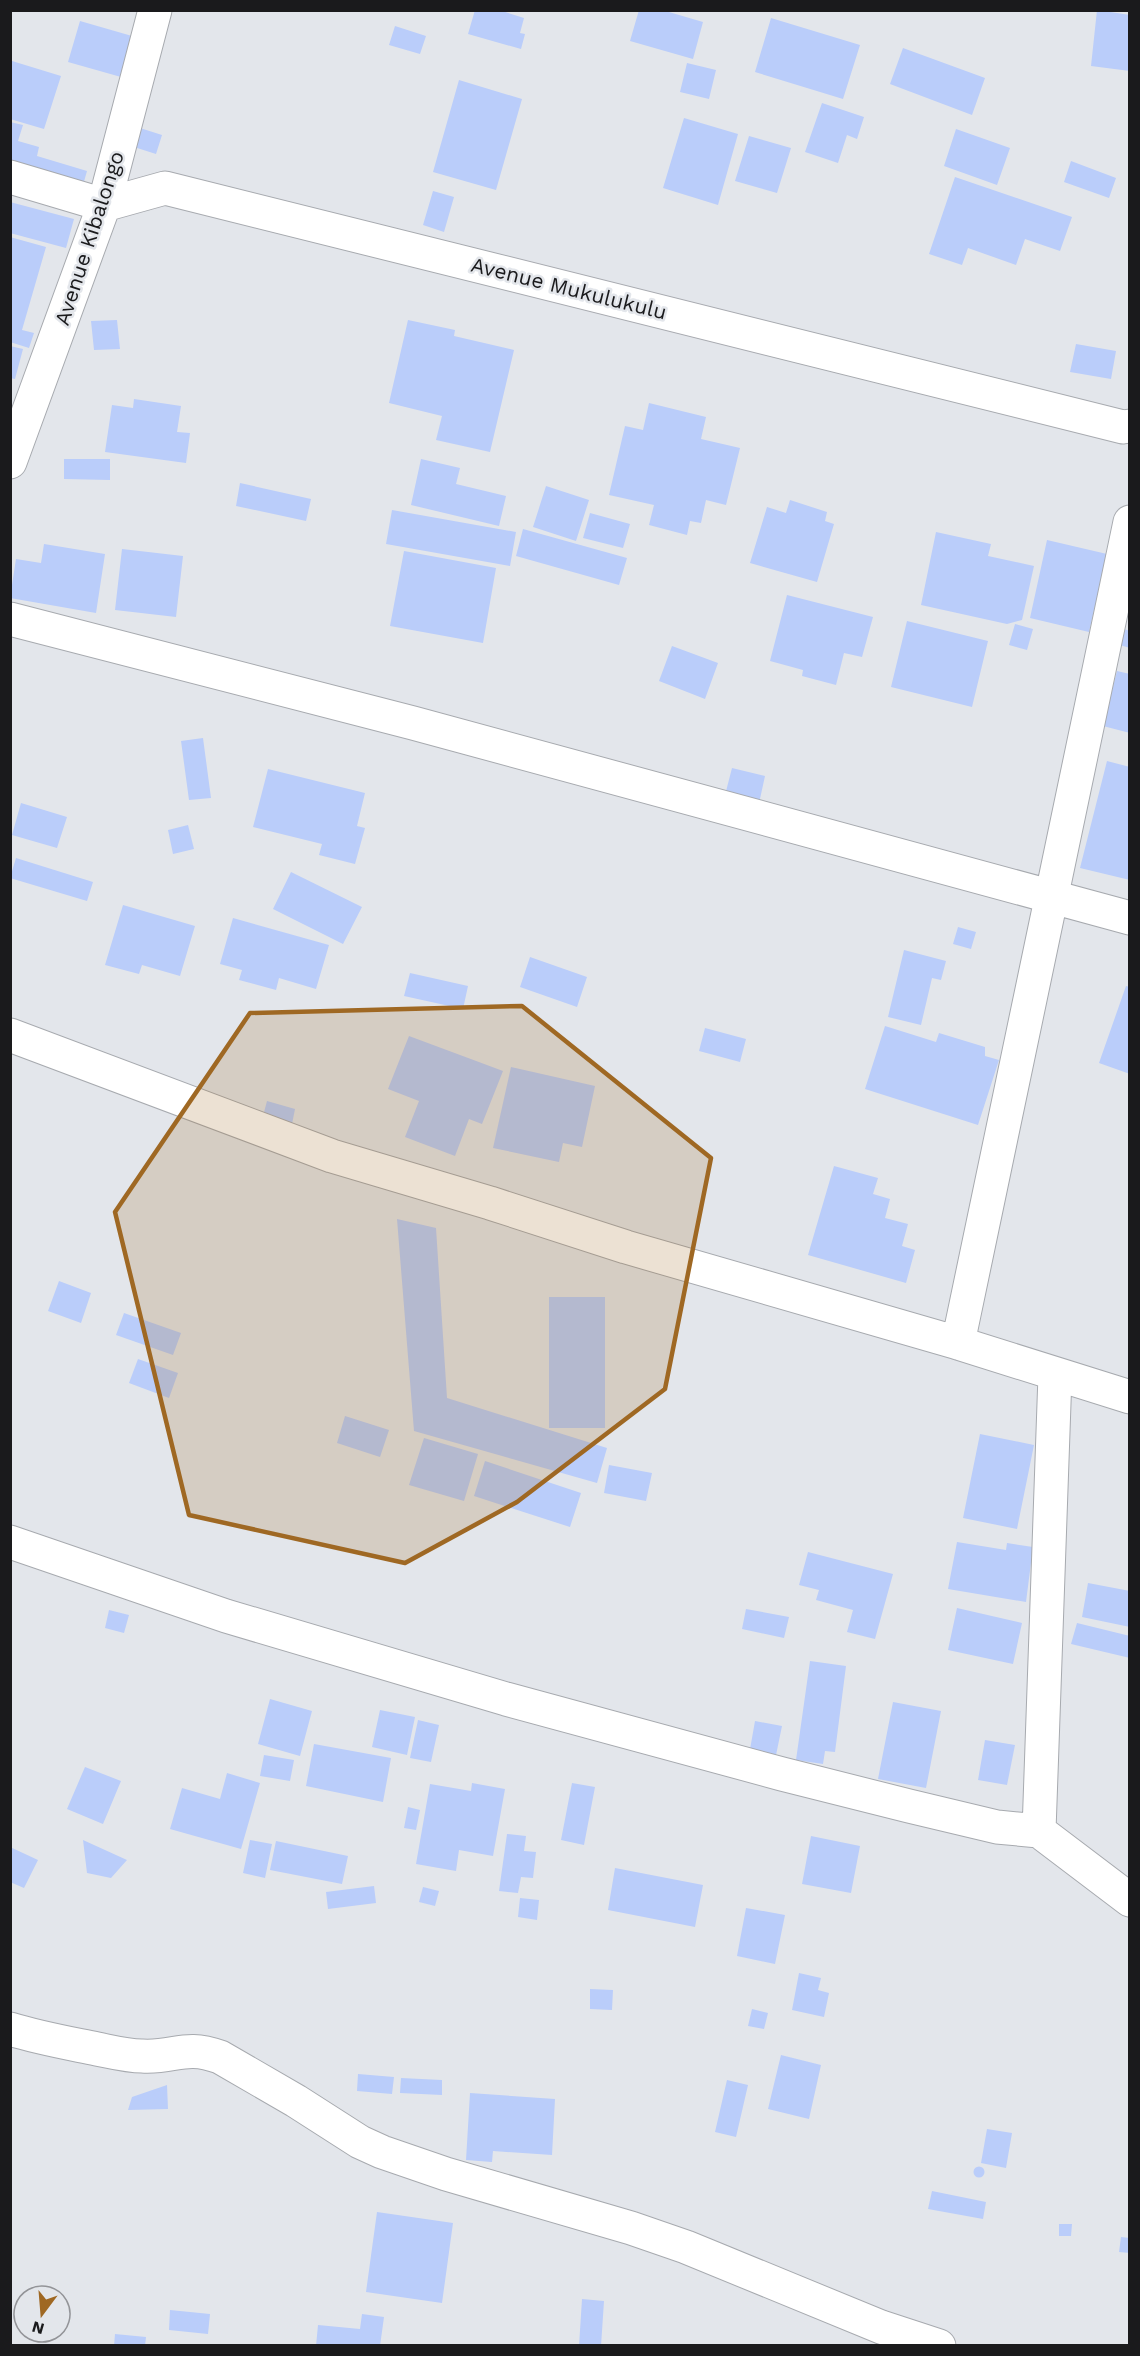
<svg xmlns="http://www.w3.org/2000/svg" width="1140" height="2356" font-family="'Work Sans',sans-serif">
<rect width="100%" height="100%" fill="#e3e6eb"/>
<path fill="#bacdfa" d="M475 10H499L524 18 520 33 525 34 521 49 468 34Z
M639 10H662L703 22 693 59 630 41Z
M1097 10 1130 15V71L1091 66Z
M771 18 860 45 843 99 755 72Z
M80 21 132 36 121 77 68 62Z
M395 26 426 36 420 54 389 45Z
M903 48 985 78 972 115 890 84Z
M12 61 61 76 44 129 10 119Z
M687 63 716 70 709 99 680 92Z
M459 80 522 99 496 190 433 172Z
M822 103 864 117 857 139 847 135 838 163 805 152Z
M684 118 738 134 718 205 663 188Z
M10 122 23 125 18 141 39 147 37 156 87 171 83 185 10 164Z
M140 128 162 135 156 154 134 147Z
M956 129 1010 148 997 185 944 166Z
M749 136 791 148 777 193 735 181Z
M1071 161 1116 178 1109 198 1064 182Z
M955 177 1072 217 1060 251 1025 239 1016 265 968 248 962 265 929 254Z
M433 191 454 197 444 232 423 225Z
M10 202 74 219 66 248 10 233Z
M10 237 46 247 22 330 34 333 29 348 10 342Z
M117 320 120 349 94 350 91 321Z
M408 320 455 330 454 336 514 350 490 452 436 440 442 416 389 403Z
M1076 344 1116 351 1111 379 1070 372Z
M10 346 23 349 15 379 10 378Z
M134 399 181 406 177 432 190 433 186 463 105 452 112 405 133 408Z
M649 403 706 417 701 439 740 448 726 505 706 500 701 523 690 521 687 535 649 525 654 505 609 495 625 426 643 430Z
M64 459H110V480L64 479Z
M421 459 460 468 456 484 506 496 499 526 411 505Z
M240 483 311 499 306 521 236 506Z
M546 486 589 500 576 541 533 527Z
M790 500 827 512 825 521 834 524 817 582 750 563 767 507 786 513Z
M392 510 516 532 510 566 386 544Z
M590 513 630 524 623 548 583 538Z
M523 529 627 558 619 585 516 556Z
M936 532 991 544 988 556 1034 566 1022 620 1007 624 921 605Z
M1047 540 1107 554 1089 632 1030 618Z
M44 544 105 554 96 613 10 598 16 559 41 563Z
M122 549 183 556 176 617 115 610Z
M404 551 496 568 483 643 390 626Z
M787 595 873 617 862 657 844 653 836 685 802 676 803 670 770 661Z
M907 621 988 641 972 707 891 687Z
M1015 624 1033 629 1027 650 1009 645Z
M1118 627 1130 631V648L1113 643Z
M672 646 718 663 705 699 659 681Z
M1117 671 1130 674V733L1103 726Z
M203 738 211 798 189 800 181 741Z
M1107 761 1130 767V880L1080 868Z
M732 768 765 776 758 808 724 799Z
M268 769 365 793 357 826 365 828 355 864 319 855 322 844 253 827Z
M21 803 67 817 57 848 12 835Z
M188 825 194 849 173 854 168 830Z
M16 858 93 882 87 901 10 878Z
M291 872 362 907 343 944 273 909Z
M123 905 195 926 180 976 142 965 139 974 105 965Z
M233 918 329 945 316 989 279 978 276 990 239 980 242 970 220 964Z
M958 927 976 932 971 949 953 944Z
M904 950 946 961 941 980 932 978 921 1025 888 1017Z
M530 957 587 977 577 1007 520 987Z
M410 973 468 986 463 1009 404 996Z
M1126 986 1130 987V1074L1099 1063Z
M885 1026 936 1042 939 1033 985 1047V1056L999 1060 978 1125 865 1089Z
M705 1028 746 1039 740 1062 699 1051Z
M409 1036 503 1071 482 1124 469 1119 455 1156 405 1137 419 1101 388 1089Z
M511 1067 595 1086 582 1147 563 1143 559 1162 493 1148Z
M267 1101 295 1109 292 1124 263 1116Z
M834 1166 878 1178 873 1194 890 1199 885 1218 908 1224 902 1246 915 1250 906 1283 808 1255Z
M397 1219 436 1228 447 1398 607 1448 597 1483 414 1431Z
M59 1281 91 1293 81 1323 48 1311Z
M549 1297H605V1428H549Z
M124 1313 181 1333 173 1355 116 1335Z
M138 1359 178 1373 169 1398 129 1383Z
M345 1416 389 1430 380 1457 337 1443Z
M980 1434 1034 1445 1017 1529 963 1518Z
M424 1438 478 1454 464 1501 409 1485Z
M485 1461 581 1493 570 1527 474 1496Z
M609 1465 652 1473 646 1501 604 1493Z
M957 1542 1006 1550 1007 1543 1033 1547 1026 1602 948 1589Z
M808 1552 893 1574 875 1639 847 1632 853 1610 816 1600 819 1590 799 1585Z
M1088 1583 1130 1591V1627L1082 1617Z
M957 1608 1022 1623 1013 1664 948 1650Z
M746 1609 789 1617 784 1638 742 1629Z
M109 1610 129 1615 124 1633 105 1628Z
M1077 1623 1130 1636V1658L1071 1644Z
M810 1661 846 1666 835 1752 825 1751 823 1764 796 1760Z
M270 1699 312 1711 300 1756 258 1744Z
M893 1702 941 1711 926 1788 878 1779Z
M380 1710 415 1717 407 1755 372 1747Z
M418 1720 439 1725 431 1762 410 1758Z
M755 1721 782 1726 775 1760 749 1755Z
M985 1740 1015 1745 1007 1785 978 1780Z
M314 1744 391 1758 383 1802 306 1786Z
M264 1755 294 1760 290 1781 260 1776Z
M85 1767 121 1781 103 1824 67 1809Z
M227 1773 260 1783 241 1849 170 1829 182 1788 220 1799Z
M472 1783 505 1789 493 1856 459 1850 456 1871 416 1864 430 1784 471 1791Z
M572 1783 595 1787 584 1845 561 1840Z
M408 1807 420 1810 416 1830 404 1828Z
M507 1834 526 1836 524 1851 536 1852 533 1878 521 1877 518 1893 499 1891Z
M811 1836 860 1846 851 1893 802 1884Z
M83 1840 127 1860 111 1878 87 1873Z
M250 1840 272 1844 265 1878 243 1873Z
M276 1841 348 1856 342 1884 270 1870Z
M10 1847 38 1860 24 1888 10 1882Z
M615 1868 703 1885 695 1927 608 1910Z
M374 1886 376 1903 328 1909 326 1892Z
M423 1887 439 1891 435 1906 419 1902Z
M520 1898 539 1900 537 1920 518 1917Z
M746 1908 785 1915 775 1964 737 1956Z
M799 1973 821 1978 818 1990 829 1993 824 2017 792 2010Z
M590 1989 613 1990 612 2010 590 2009Z
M752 2009 768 2013 764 2029 748 2026Z
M781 2055 821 2065 809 2119 768 2109Z
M358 2074 394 2077 392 2094 357 2091Z
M401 2078 442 2080V2095L400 2093Z
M727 2080 748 2085 736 2137 715 2132Z
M167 2085 168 2109 128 2110 132 2097Z
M470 2093 555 2099 552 2155 493 2151 492 2162 466 2160Z
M987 2129 1012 2133 1006 2168 981 2163Z
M973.5 2172a5.5 5.5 0 1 1 11 0a5.5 5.5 0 1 1-11 0Z
M932 2191 986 2202 983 2219 928 2209Z
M377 2212 453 2223 442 2303 366 2292Z
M1059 2224H1072L1071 2236H1059Z
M1121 2237 1130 2238V2253L1119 2252Z
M582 2299 604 2301 601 2346H579Z
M170 2310 210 2314 208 2334 169 2330Z
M362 2314 384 2317 380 2346H316L318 2325 360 2329Z
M115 2334 146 2337 145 2346H114Z"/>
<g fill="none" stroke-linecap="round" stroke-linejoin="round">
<g stroke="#a7aaaf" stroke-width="35">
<path id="street" d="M10 177 104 205 165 188 1123 427 1130 426
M10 462 104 205 155 10
M10 619 413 723 1130 918
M10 1035 332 1156 490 1203 626 1247 958 1343 1130 1397
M958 1343 1130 522
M10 1542 226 1616 506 1699 782 1774 909 1806 997 1827 1039 1831 1130 1900
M1039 1831 1055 1375
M10 2029C39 2038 68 2043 97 2049 112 2052 127 2056 142 2056 176 2058 184 2044 220 2057L296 2101 360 2142 382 2152 446 2174 631 2228 686 2247 881 2327 939 2346"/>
</g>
<use href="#street" stroke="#fff" stroke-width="33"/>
</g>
<path fill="#9f6823" fill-opacity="0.2" stroke="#9f6823" stroke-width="4.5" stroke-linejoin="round" d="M522 1006 711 1158 665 1389 517 1502 405 1563 189 1515 115 1212 250 1013Z"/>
<g text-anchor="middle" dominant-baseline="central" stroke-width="5" stroke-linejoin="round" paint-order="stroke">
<g font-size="21" fill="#1a1a1c" stroke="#e3e6eb">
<text transform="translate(89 238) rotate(-72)">Avenue Kibalongo</text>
<text transform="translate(569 288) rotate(14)">Avenue Mukulukulu</text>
</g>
</g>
<rect width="1140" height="2356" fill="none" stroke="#1a1a1c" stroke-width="24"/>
<g transform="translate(42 2314) rotate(196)"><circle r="28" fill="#e3e6eb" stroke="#939498" stroke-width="1.5"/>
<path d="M0-4.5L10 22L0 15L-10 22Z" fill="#9f6823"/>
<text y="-9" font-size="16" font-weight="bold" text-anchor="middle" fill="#1a1a1c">N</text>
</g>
</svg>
